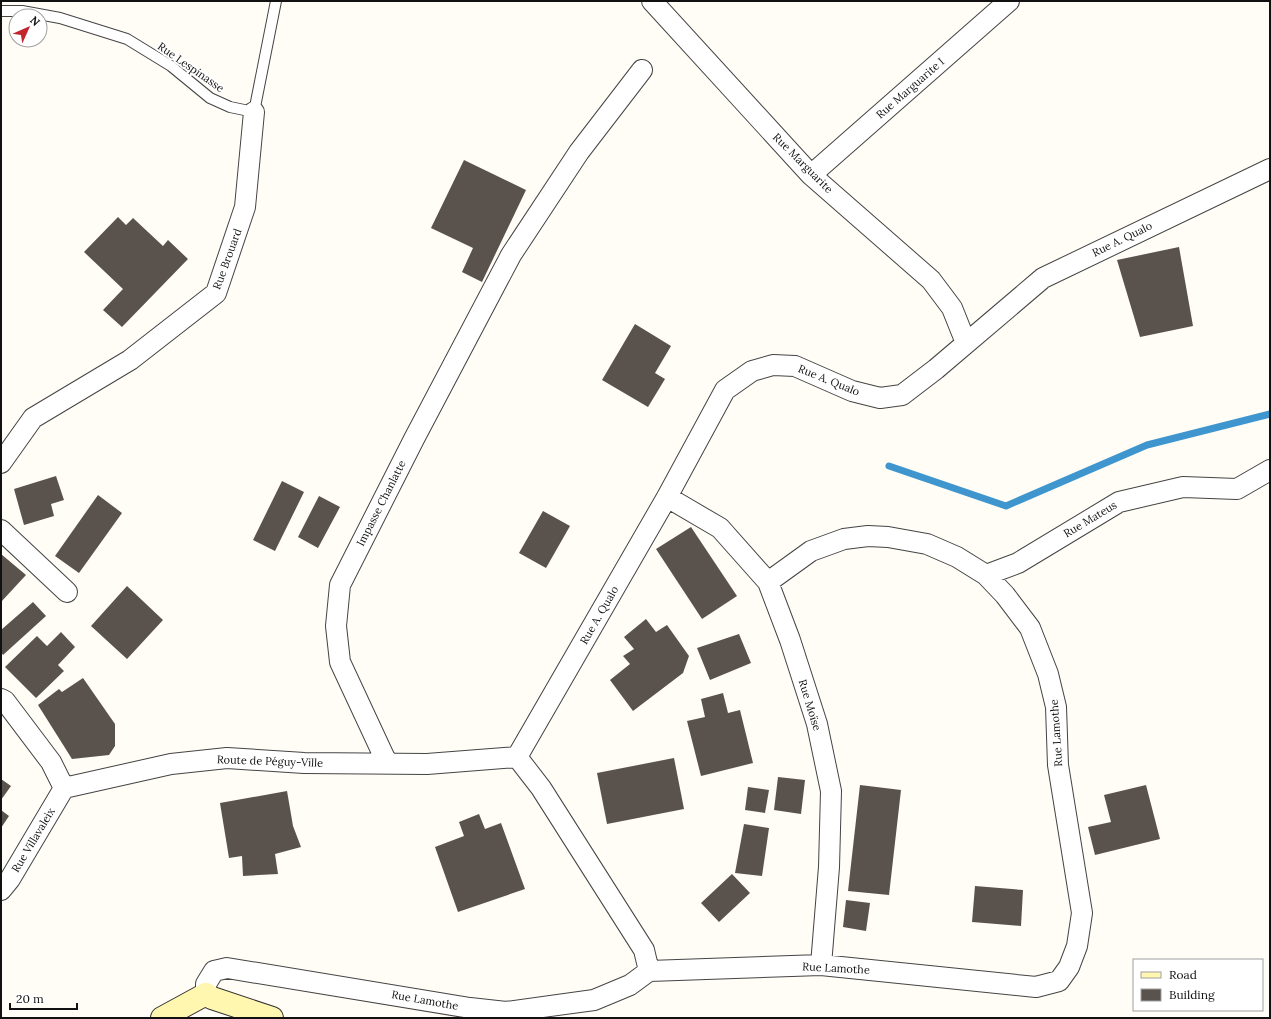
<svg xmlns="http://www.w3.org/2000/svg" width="1271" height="1019" font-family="Lora,serif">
<rect width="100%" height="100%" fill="#fffdf5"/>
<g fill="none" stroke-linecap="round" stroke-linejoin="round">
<path stroke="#3f96cf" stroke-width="7" d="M889 466 1006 506 1147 445 1270 414"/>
</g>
<path fill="#5a524d" d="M464 160 526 190 482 282 462 272 473 248 431 228Z
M118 217 126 225 133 218 163 246 168 240 188 259 122 327 103 310 123 289 84 252Z
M1179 247 1193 326 1140 337 1117 260Z
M635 324 671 346 655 373 665 379 648 407 602 380Z
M56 476 64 500 51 504 54 516 24 525 14 489Z
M282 481 304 492 275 551 253 540Z
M98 495 122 513 79 573 55 556Z
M319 496 340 507 318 548 298 537Z
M543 511 570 526 546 568 519 553Z
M691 527 737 596 702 619 656 549Z
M1 554 26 575 1 602Z
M127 586 163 620 127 659 91 626Z
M33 602 46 616 3 655 1 652V630Z
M646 619 656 632 667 625 689 656 683 673 633 711 610 680 630 664 623 656 634 649 624 637Z
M61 632 75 647 58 665 64 671 36 698 5 667 37 636 47 646Z
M739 634 751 663 710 680 697 648Z
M83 678 115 724V746L109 755 72 759 38 705 59 689 62 692Z
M723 693 728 713 740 710 753 763 701 776 687 721 705 717 701 699Z
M674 758 684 809 607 824 597 773Z
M778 777 805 780 801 814 774 810Z
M1 779 11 786 1 800Z
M860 785 901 790 889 895 848 891Z
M1146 785 1160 839 1095 855 1088 827 1111 822 1104 795Z
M748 787 769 790 765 813 745 810Z
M287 791 293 826 301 847 275 854 278 874 243 876 242 856 229 858 220 803Z
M1 810 9 816 1 828Z
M479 814 485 829 501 823 525 889 458 912 435 847 464 836 459 822Z
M744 824 769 828 762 876 735 873Z
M732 874 750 893 719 922 701 903Z
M975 886 1023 890 1021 926 972 922Z
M846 900 870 903 866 931 843 927Z"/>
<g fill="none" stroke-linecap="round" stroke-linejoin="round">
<g stroke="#444" stroke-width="12">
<path id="lane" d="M1 11H22L60 18 127 39 171 66 210 98 230 107 254 112 276 1"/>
</g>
<g stroke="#444" stroke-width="22">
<path id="street" d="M652 1 811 175 931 280 952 308 966 343
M811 175 1009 1
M1 463 33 418 130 360 216 293 245 207 254 112
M667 497 720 528 768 582 790 640 817 724 831 791 829 867 821 965
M1 530 67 592
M986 575 1018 563 1119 502 1183 487 1237 489 1270 470
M1 699 5 701 51 762 64 788 171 764 227 758 304 763 427 764 517 757
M517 757 667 497 725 390 752 371 773 365 795 366 852 391 880 398 902 395 936 369 1043 278 1270 169
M517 757 541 788 644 950 649 971
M387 763 340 662 336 626 340 585 414 439 511 255 579 152 642 70
M1 890 10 879 64 788
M206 994V984L214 971 227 968 470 1008 506 1012 594 1000 630 985 649 971 821 965 1036 987 1059 981 1069 967 1077 946 1082 913 1058 765 1056 707 1048 674 1030 628 1005 595 986 575 957 557 927 544 888 537 868 536 844 539 811 551 768 582"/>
</g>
<g stroke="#333" stroke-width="24">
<path id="secondary" d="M162 1018 206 994 212 998 272 1018"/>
</g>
<use href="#lane" stroke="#fff" stroke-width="10"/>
<use href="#street" stroke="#fff" stroke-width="20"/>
<use href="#secondary" stroke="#fff6b0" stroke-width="22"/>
</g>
<g text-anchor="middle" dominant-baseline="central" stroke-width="4" stroke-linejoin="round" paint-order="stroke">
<g font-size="11" fill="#111" stroke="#fff">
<text transform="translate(191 67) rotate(35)">Rue Lespinasse</text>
<text transform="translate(910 88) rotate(-41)">Rue Marguarite I</text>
<text transform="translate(803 163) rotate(45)">Rue Marguarite</text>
<text transform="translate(1122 239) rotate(-26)">Rue A. Qualo</text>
<text transform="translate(227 259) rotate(-70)">Rue Brouard</text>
<text transform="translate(829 380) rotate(22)">Rue A. Qualo</text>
<text transform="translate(381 503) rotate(-63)">Impasse Chanlatte</text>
<text transform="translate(1090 519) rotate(-31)">Rue Mateus</text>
<text transform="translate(599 615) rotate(-60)">Rue A. Qualo</text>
<text transform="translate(810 705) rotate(73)">Rue Moïse</text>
<text transform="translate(1056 733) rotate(-94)">Rue Lamothe</text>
<text transform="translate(270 761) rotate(2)">Route de Péguy-Ville</text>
<text transform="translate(33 840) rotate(-59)">Rue Villavaleix</text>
<text transform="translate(836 968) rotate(3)">Rue Lamothe</text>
<text transform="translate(425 1000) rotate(10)">Rue Lamothe</text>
</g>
</g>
<rect width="1271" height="1019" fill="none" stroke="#111111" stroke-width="4"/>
<rect x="1133" y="959" width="130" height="52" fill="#ffffff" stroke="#a0a0a0"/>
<rect x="1141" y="972" width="20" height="6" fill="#fff6b0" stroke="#a0a0a0"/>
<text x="1169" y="979" font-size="12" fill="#111111">Road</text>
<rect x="1141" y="989" width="20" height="12" fill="#5a524d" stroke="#a0a0a0"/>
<text x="1169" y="999" font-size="12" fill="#111111">Building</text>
<g transform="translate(28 28) rotate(45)"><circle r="19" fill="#ffffff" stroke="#a0a0a0"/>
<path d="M0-3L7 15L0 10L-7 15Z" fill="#c4262e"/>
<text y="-6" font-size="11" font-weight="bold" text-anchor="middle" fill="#111111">N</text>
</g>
<path d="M10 1003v6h67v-6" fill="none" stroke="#111111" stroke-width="2"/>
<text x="16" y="1003" font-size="12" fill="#111111" stroke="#ffffff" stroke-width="3" paint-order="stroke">20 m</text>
</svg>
